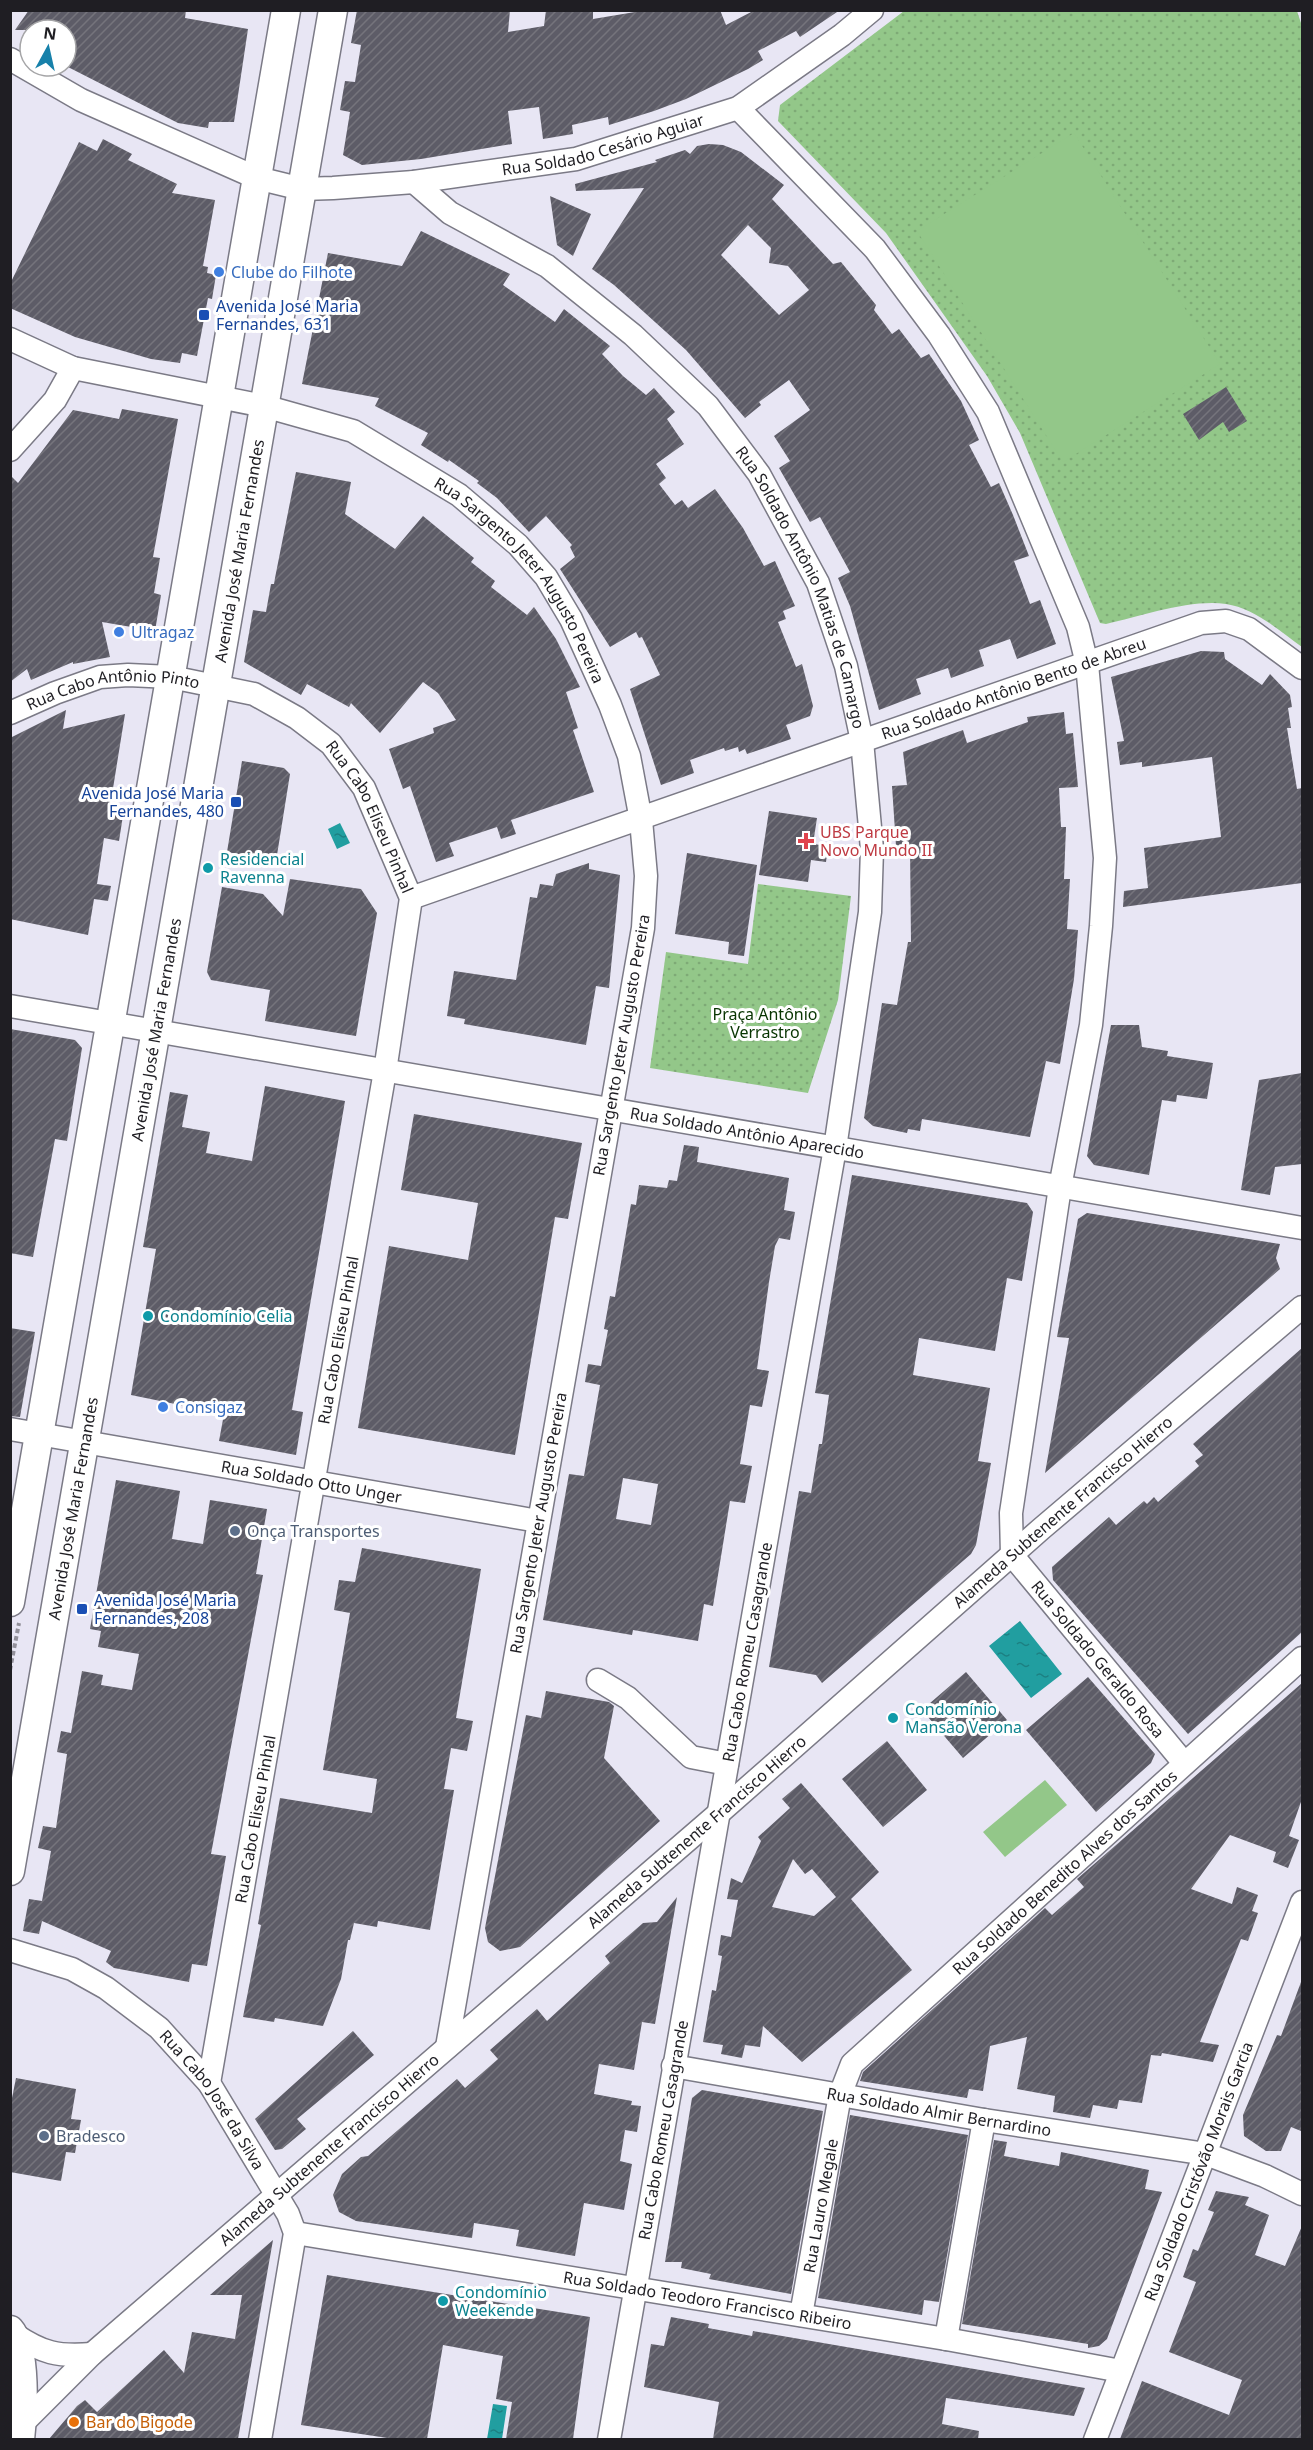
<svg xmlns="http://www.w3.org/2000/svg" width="1313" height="2450" font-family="'Noto Sans',sans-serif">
<defs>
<pattern id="grass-dots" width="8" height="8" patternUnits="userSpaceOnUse" patternTransform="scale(1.5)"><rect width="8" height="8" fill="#93c789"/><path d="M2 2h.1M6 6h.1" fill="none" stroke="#7eaa76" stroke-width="1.8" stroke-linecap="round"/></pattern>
<pattern id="water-ripples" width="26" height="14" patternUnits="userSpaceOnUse" patternTransform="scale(1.5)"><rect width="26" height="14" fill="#219ea0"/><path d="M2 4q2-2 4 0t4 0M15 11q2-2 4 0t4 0" fill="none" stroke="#1c8082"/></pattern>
<pattern id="building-hatch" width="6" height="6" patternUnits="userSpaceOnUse" patternTransform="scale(1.5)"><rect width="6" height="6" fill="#5d5c67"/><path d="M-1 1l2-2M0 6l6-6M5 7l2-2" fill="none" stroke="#75747c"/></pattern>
</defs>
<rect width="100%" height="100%" fill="#e8e6f4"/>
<path fill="url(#grass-dots)" d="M904 11H1297L1302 26V647C1280 631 1254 608 1226 604 1190 599 1142 616 1106 624L1100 623 1020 433 987 376 886 233 778 121 780 105Z
M758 884 851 896 838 1000 808 1093 650 1068 666 952 748 964Z"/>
<path fill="#93c789" d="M1074 133 1220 364 1063 462 917 231Z
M1045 1780 1067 1805 1005 1857 983 1832Z"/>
<path fill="url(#water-ripples)" d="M340 823 350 843 337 849 328 829Z
M1020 1621 1062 1674 1031 1698 989 1646Z
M493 2404 507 2406 502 2439H487Z"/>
<path fill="url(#building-hatch)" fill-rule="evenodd" d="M29 10H186L185 18 248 29 234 122H209L208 128 178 123 66 66V30H15Z
M357 10H510L508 32 544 26 546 10H593V19L647 10H720L726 25 755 10H840L800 37 796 31 758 51 763 60 748 69 686 99 654 111 609 125 608 117 572 125 573 134 543 139 539 107 508 111 512 144 421 159 362 165 343 155 350 112 340 110 345 81 355 82 361 45 351 43Z
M103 139 132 154 128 160 177 184 172 193 215 200 203 266 208 267 207 273 216 275 212 299 208 298 197 356 182 353 180 363 151 359 75 337 10 308V284L79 142 97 151Z
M709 144 723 145 741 152 784 185 772 199 833 264 841 262 876 305 874 310 892 334 899 329 921 358 929 354 961 401 979 440 969 445 991 487 999 483 1013 515 1029 556 1014 561 1030 604 1040 600 1056 644 1017 659 1010 639 979 650 984 666 951 678 948 668 916 679 921 694 879 710 850 606 838 578 850 572 820 517 810 522 779 468 790 461 774 436 810 410 789 380 759 402 761 405 745 418 686 350 614 285 592 269 644 188 576 191 575 184 657 162 655 160 685 150 690 154 697 146ZM748 225 771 248 769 263 788 266 809 290 779 315 721 255Z
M550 196 591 214 573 256 557 245Z
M421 231 510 274 503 285 555 322 564 309 610 346 602 354 623 376 646 395 654 388 675 412 667 419 684 444 656 464 666 478 659 484 675 505 682 500 688 508 715 489 743 528 764 566 775 561 795 606 783 611 786 619 778 622 796 667 802 664 813 706 810 716 786 725 791 739 747 754 745 749 739 752 738 747 725 751 724 748 690 760 694 773 661 785 630 689 660 675 642 637 639 638 636 632 610 647 560 569 575 557 570 547 572 545 546 516 529 532 497 498 477 483 479 481 449 460 448 462 421 445 428 433 375 406 379 398 302 384 328 253 402 266Z
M1226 387 1247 421 1229 432 1223 422 1199 440 1183 414Z
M122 409 178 419 153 557 160 558 154 593 161 595 155 631 102 622 110 657 73 664V662L31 680 27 669 10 682V475L18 483 73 410 119 419Z
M296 472 351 482 345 514 395 549 423 516 474 558 471 562 495 581 491 587 527 615 534 607 556 639 580 687 566 692 578 728 573 730 594 792 511 820 516 834 501 839 497 827 449 843 454 856 436 862 410 786 403 789 389 749 434 733 433 728 456 720 438 693 423 682 380 733 351 703 349 707 307 684 301 695 244 662 253 610 266 612 271 584H274L275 578Z
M1201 651 1224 652 1225 659 1262 685 1270 674 1290 695 1292 707 1288 708 1291 728H1287L1297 789 1302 788V883L1123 907 1124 891 1148 888 1144 848 1221 837 1212 757 1142 767V762L1120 765 1117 742 1124 741 1111 677Z
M66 710 63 729 125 714 110 807 124 809 119 841 104 838 97 884 111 886 108 901 94 899 88 935 10 919V738Z
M1064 712 1066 734 1073 733 1078 787 1059 788 1061 827H1066L1064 879H1070L1067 929 1078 930 1074 979 1060 1064 1046 1061 1030 1137 922 1119 920 1131 908 1129 907 1133 873 1126 864 1118 882 1003 897 1005 908 942H911L910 846H896L892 786 907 785 903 752 963 730 967 743 1028 722 1027 717Z
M242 761 284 768 290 774 277 855 271 860 227 852Z
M769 811 817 818 813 844 828 846 826 862 811 860 808 882 759 875Z
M687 853 757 865 744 956 728 954 729 942 675 934Z
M589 863V869L620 875 609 988 596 986 586 1045 464 1024 465 1019 447 1016 454 971 516 980 530 897 537 898 540 884 553 886 556 874Z
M290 879 361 889 377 913 356 1036 265 1021 270 990 211 980 207 972 222 887 263 894 283 916Z
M1111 1025H1139L1142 1047 1168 1051 1167 1056 1213 1063 1207 1099 1177 1095 1176 1102 1162 1100 1149 1175 1094 1165 1087 1156Z
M10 1029 75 1040 82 1048 67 1141 55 1139 33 1257 10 1253Z
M1302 1073V1164L1275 1167 1270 1195 1241 1190 1259 1080Z
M265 1086 345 1101 292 1410 303 1412 296 1455 219 1441 224 1414 131 1395 156 1249 143 1247 170 1092 188 1095 182 1127 210 1132 206 1153 252 1161Z
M414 1114 582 1143 568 1219 555 1217 515 1455 358 1428 389 1246 468 1260 478 1203 401 1190Z
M684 1145 699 1147 697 1162 789 1178 784 1210 795 1212 790 1240 779 1238 775 1246 769 1282 757 1369 769 1371 762 1407 750 1405 740 1464 752 1466 745 1503 730 1501 713 1606 704 1604 698 1641 633 1630 632 1635 543 1620 569 1474 584 1476 600 1385 585 1382 588 1364 601 1366 608 1330 604 1329 610 1296 615 1297 631 1204 636 1205 639 1185 667 1188 669 1180 677 1181ZM623 1478 658 1484 651 1525 616 1519Z
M852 1175 1027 1203 1033 1212 1022 1281 1007 1278 995 1351 919 1338 913 1375 990 1388 978 1461 991 1463 976 1545 971 1554 822 1683 816 1675 769 1667 799 1491 811 1493 819 1444H822L829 1395 815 1393Z
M1087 1213 1280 1244 1276 1258 1280 1269 1045 1473 1069 1338 1057 1337 1078 1219Z
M10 1328 35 1332 20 1417 10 1416Z
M1302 1348V1632L1188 1734 1053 1580 1052 1567 1109 1517 1116 1525 1144 1501 1147 1504 1154 1497 1158 1502 1199 1466 1195 1461 1203 1455 1193 1444Z
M116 1480 180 1491 172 1539 203 1544 210 1500 267 1509 256 1574 263 1575 211 1854 226 1856 207 1966 192 1964 189 1982 114 1968 106 1962 111 1951 42 1921 39 1934 23 1931 29 1899 42 1901 51 1851 38 1848 43 1826 56 1828 67 1754 57 1752 61 1731 71 1733 82 1671 103 1675 101 1685 132 1690 139 1654 98 1647 101 1631 90 1629Z
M362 1548 481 1569 456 1718 473 1721 467 1751 451 1748 444 1789 454 1790 430 1930 378 1921 377 1927 354 1923 350 1940H348L341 1979 323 2026 275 2018 274 2022 243 2017 261 1925 258 1924 280 1798 372 1813 377 1779 323 1770 350 1613 334 1610 339 1580 355 1582Z
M966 1672 1007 1720 963 1758 922 1710Z
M1088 1677 1155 1754 1151 1763 1096 1812 1026 1730Z
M1302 1683V1799L1289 1836 1299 1840 1288 1868 1273 1862 1276 1852 1230 1835 1191 1889 1232 1904 1237 1887 1258 1895 1252 1911 1258 1913 1248 1941 1241 1939 1200 2042 1219 2045 1213 2062 1162 2053 1161 2056 1151 2055 1142 2103 1119 2100 1117 2109 1093 2105 1090 2118 1053 2112 1055 2096 1017 2089 1027 2037 990 2046 983 2091 969 2089 967 2098 860 2081 863 2072 1045 1908 1052 1915 1084 1887 1077 1879Z
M546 1691 609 1702 614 1706 604 1758 660 1821 520 1947 500 1951 488 1942 485 1928 526 1715 541 1718Z
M887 1741 927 1790 883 1827 842 1779Z
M801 1783 879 1872 851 1899 912 1970 802 2062 763 2026 760 2047 745 2045 742 2058 721 2054 723 2045 703 2042 712 1990 716 1991 722 1956 718 1955 721 1935 731 1937 738 1900 727 1899 731 1878 742 1883 761 1841 758 1837 790 1808 782 1799ZM793 1859 805 1874 812 1869 836 1897 814 1916 772 1907Z
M677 1897 655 2024 642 2022 634 2070 599 2064 594 2094 632 2101 631 2105 641 2106 637 2132 625 2130 620 2161 632 2164 624 2210 584 2203 575 2256 516 2246 519 2230 474 2223 472 2238 356 2221 339 2212 333 2195 342 2174 361 2157 368 2156 457 2079 465 2088 498 2059 490 2050 537 2009 547 2021 610 1963 605 1956 643 1923 657 1922Z
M1301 1982V2131L1291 2127 1281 2151H1266L1244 2136 1243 2115 1277 2035 1281 2036Z
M353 2031 374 2055 297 2119 306 2129 282 2149 275 2150 255 2119Z
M16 2078 76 2089 71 2119 81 2120 75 2153 66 2152 61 2181 10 2172V2108Z
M702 2090 823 2111 791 2294 709 2279 711 2274 681 2268 682 2262H665L692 2098Z
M850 2115 968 2135 939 2302 924 2300 922 2315 818 2298Z
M994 2140 1007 2142 1004 2156 1059 2166 1061 2152 1149 2170 1145 2189 1162 2192 1107 2339 1099 2346 1088 2348V2344L962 2324Z
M1216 2191 1249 2197 1245 2205 1269 2215 1255 2255 1285 2266 1302 2226V2439H1120L1142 2381 1229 2415 1242 2380 1169 2352 1196 2282 1183 2277 1193 2249 1198 2251 1214 2212 1208 2210Z
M273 2240 238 2439H49L77 2406 85 2400 97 2412 164 2350 184 2373 192 2332 235 2339 242 2295H210Z
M327 2275 590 2317 573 2439H506L512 2402 496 2399 503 2356 443 2345 427 2439H394L301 2425Z
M671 2317 709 2324 708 2328 752 2336 753 2331 1085 2388 1074 2416 946 2398 942 2424 979 2431 978 2439H713L719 2402 644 2387 651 2344 664 2346Z"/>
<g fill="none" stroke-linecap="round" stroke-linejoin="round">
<g stroke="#7b7a86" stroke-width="25">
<g id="minor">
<path id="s1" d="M10 59 81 100 257 178 302 189 333 188 414 182 576 159 738 108 842 35 872 10"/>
<path d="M738 108 875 249 939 335 988 412 1078 627 1087 664 1105 858 1101 926 1091 1025 1060 1187 1011 1513 1012 1555"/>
<path id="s2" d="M414 182 450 213 547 266 633 335 708 406 759 474 818 583 846 666 862 741 872 849 870 912 835 1148 609 2440"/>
<path id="s3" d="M10 339 73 368 264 406 353 431 459 495 518 545 546 577 571 619 610 705 629 756 641 820 646 876 643 928 447 2047"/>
<path d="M10 450 55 400 73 368"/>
<path id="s4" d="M10 713 55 693 100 677 128 675 171 677 254 694 297 718 331 744 364 788 411 898 385 1071 209 2083"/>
<path id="s5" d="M411 898 1201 623 1226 621 1249 629 1302 668"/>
<path id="s6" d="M10 1006 1302 1228"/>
<path id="s7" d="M10 1429 538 1521"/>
<path id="s8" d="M1012 1555 1184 1763"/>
<path d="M598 1680 628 1698 691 1757 727 1764"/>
<path id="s9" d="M10 1950 72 1969 106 1988 159 2028 209 2083 288 2214 295 2233 260 2440"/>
<path id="s10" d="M673 2066 984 2120 1206 2154 1265 2176 1302 2194"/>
<path id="s11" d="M295 2233 946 2339 1121 2371"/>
<path id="s12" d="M801 2315 840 2095 852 2064 1302 1658"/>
<path d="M14 2334C42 2353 58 2357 92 2354"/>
<path d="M946 2339 984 2120"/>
<path id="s13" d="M22 2424 92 2354 719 1813 1041 1529 1302 1307"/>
<path id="s14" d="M1095 2440 1302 1902"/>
</g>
</g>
<g stroke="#7b7a86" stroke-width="31">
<g id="major">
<path d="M10 1602 286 10"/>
<path id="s15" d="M10 1871 333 10"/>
<path d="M10 2330C27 2349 23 2415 20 2440"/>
</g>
</g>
<path stroke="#92909a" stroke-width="4" stroke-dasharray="4.5 3" stroke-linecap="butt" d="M10 1670 19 1623"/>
<use href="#minor" stroke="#fff" stroke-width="22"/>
<use href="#major" stroke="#fff" stroke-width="28"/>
</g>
<g fill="#3f7fe0" stroke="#fff" stroke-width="2">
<circle cx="219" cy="272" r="6"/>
<circle cx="119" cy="632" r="6"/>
<circle cx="163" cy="1407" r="6"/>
</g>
<g fill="#1a4fb4" stroke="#fff" stroke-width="2">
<rect x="198" y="309" width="12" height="12" rx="3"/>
<rect x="230" y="796" width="12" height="12" rx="3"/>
<rect x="76" y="1603" width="12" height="12" rx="3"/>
</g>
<path fill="#e0444e" stroke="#fff" stroke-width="2" d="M803 832h6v6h6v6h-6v6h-6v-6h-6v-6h6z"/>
<g fill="#0f9aa8" stroke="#fff" stroke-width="2">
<circle cx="208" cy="868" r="6"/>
<circle cx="148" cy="1316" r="6"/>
<circle cx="893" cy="1718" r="6"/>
<circle cx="443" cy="2301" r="6"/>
</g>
<g fill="#5c6f8a" stroke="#fff" stroke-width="2">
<circle cx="235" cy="1531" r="6"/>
<circle cx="44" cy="2136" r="6"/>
</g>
<circle fill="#e8710a" stroke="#fff" stroke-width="2" cx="74" cy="2422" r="6"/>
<g text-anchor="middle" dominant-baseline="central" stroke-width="6" stroke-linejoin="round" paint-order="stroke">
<g font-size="16" fill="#1f1e23" stroke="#fff">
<text stroke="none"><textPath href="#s1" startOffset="626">Rua Soldado Cesário Aguiar</textPath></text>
<text stroke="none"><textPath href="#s15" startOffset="1340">Avenida José Maria Fernandes</textPath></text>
<text stroke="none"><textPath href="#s3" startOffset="586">Rua Sargento Jeter Augusto Pereira</textPath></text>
<text stroke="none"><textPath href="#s2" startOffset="578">Rua Soldado Antônio Matias de Camargo</textPath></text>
<text stroke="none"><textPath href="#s5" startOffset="638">Rua Soldado Antônio Bento de Abreu</textPath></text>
<text stroke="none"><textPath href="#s4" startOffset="108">Rua Cabo Antônio Pinto</textPath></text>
<text stroke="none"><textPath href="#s4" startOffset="428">Rua Cabo Eliseu Pinhal</textPath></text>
<text stroke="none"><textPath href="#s15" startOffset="854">Avenida José Maria Fernandes</textPath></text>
<text transform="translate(621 1045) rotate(-80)">Rua Sargento Jeter Augusto Pereira</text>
<text stroke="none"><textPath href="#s6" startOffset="748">Rua Soldado Antônio Aparecido</textPath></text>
<text transform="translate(338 1340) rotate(-80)">Rua Cabo Eliseu Pinhal</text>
<text stroke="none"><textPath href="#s7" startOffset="306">Rua Soldado Otto Unger</textPath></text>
<text stroke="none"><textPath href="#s15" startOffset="368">Avenida José Maria Fernandes</textPath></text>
<text stroke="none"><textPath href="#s13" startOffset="1384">Alameda Subtenente Francisco Hierro</textPath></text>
<text transform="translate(538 1523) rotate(-80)">Rua Sargento Jeter Augusto Pereira</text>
<text transform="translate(747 1652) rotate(-80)">Rua Cabo Romeu Casagrande</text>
<text stroke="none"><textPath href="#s8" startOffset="135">Rua Soldado Geraldo Rosa</textPath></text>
<text transform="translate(255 1819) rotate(-80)">Rua Cabo Eliseu Pinhal</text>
<text stroke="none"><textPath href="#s13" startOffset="898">Alameda Subtenente Francisco Hierro</textPath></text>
<text stroke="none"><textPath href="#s12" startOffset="543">Rua Soldado Benedito Alves dos Santos</textPath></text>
<text stroke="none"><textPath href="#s9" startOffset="260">Rua Cabo José da Silva</textPath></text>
<text stroke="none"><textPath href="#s10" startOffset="270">Rua Soldado Almir Bernardino</textPath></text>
<text transform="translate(663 2130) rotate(-80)">Rua Cabo Romeu Casagrande</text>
<text stroke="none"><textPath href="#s13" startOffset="412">Alameda Subtenente Francisco Hierro</textPath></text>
<text stroke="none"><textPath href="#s14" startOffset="288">Rua Soldado Cristóvão Morais Garcia</textPath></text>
<text stroke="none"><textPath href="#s12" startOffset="111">Rua Lauro Megale</textPath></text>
<text stroke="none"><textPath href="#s11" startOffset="418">Rua Soldado Teodoro Francisco Ribeiro</textPath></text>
</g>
<g font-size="16" fill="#366cbe" stroke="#fff" text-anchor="start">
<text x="231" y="272">Clube do Filhote</text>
<text x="131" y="632">Ultragaz</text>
<text x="175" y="1407">Consigaz</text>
</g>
<g font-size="16" fill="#164399" stroke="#fff" text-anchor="start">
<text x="216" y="306">Avenida José Maria<tspan x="216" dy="18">Fernandes, 631</tspan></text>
<text x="224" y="793" text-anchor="end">Avenida José Maria<tspan x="224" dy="18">Fernandes, 480</tspan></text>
<text x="94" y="1600">Avenida José Maria<tspan x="94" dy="18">Fernandes, 208</tspan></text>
</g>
<g font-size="16" fill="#be3a42" stroke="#fff" text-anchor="start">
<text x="820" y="832">UBS Parque<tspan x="820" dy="18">Novo Mundo II</tspan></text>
</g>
<g font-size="16" fill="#0d838f" stroke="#fff" text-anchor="start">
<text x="220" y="859">Residencial<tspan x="220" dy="18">Ravenna</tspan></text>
<text x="160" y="1316">Condomínio Celia</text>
<text x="905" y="1709">Condomínio<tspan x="905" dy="18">Mansão Verona</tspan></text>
<text x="455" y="2292">Condomínio<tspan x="455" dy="18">Weekende</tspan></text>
</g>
<g font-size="16" fill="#073400" stroke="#fff">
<text x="765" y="1014">Praça Antônio<tspan x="765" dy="18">Verrastro</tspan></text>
</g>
<g font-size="16" fill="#4e5e75" stroke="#fff" text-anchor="start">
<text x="247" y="1531">Onça Transportes</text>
<text x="56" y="2136">Bradesco</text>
</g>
<g font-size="16" fill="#c56008" stroke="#fff" text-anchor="start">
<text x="86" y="2422">Bar do Bigode</text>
</g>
</g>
<rect width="1313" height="2450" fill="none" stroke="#1f1e23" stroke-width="24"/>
<g transform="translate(48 48) rotate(8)"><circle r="28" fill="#ffffff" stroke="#a5a5a7" stroke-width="1.5"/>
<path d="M0-4.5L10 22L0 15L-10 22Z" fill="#1781aa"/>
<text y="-9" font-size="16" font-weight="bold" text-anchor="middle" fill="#1f1e23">N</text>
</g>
</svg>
